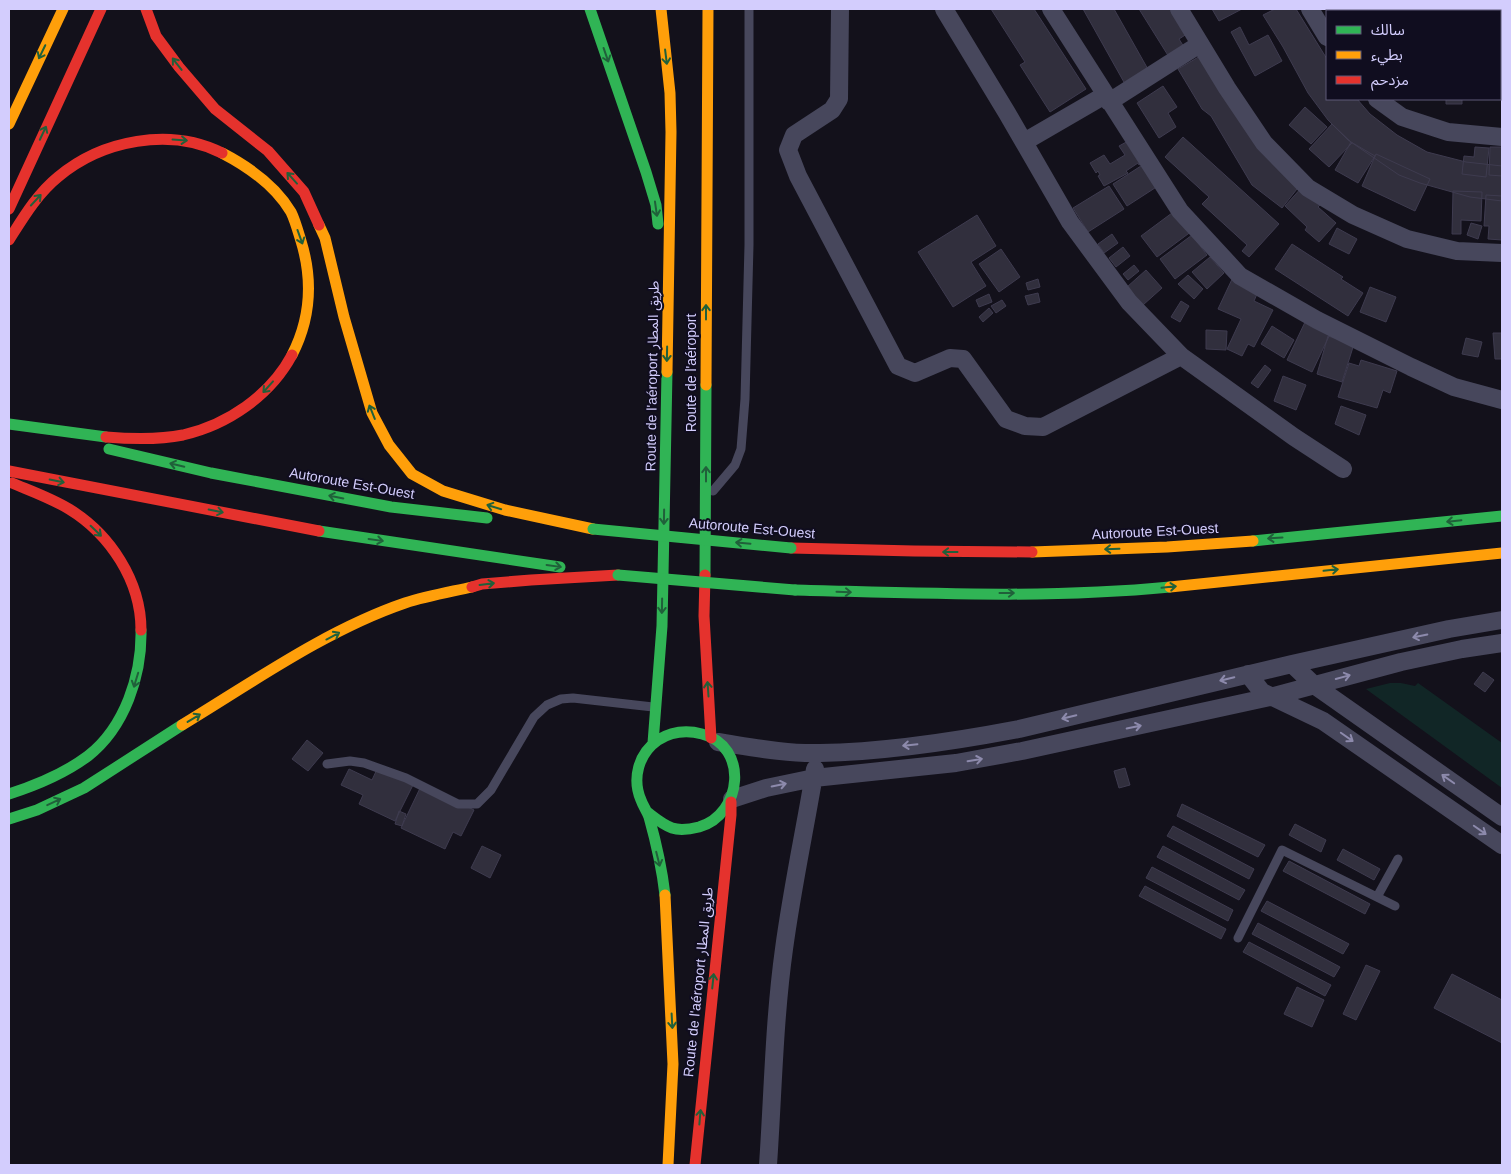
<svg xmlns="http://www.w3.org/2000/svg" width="1511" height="1174" font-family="Arial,'Noto Sans Arabic',sans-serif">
<rect width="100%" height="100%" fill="#13111b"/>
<path fill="#112626" d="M1390 683H1401L1415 686 1418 683 1502 743V788L1366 689Z"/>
<path fill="#312f3d" stroke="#3e3b4f" d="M991 9H1034L1086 89 1050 112 1020 65 1025 62Z
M1083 9H1114L1149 71 1125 84Z
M1139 9H1176L1190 32 1179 39 1184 47 1169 57Z
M1212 9H1242L1219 21Z
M1275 9H1296L1327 59V99H1357L1370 114 1397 135 1427 152 1466 162 1502 166V201L1470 197 1420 183 1399 175 1348 140 1328 120 1308 93 1283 47 1263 15Z
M1346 9H1490L1491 11H1347Z
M1240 27 1249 45 1268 35 1282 61 1255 76 1231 32Z
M1207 52 1297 189 1282 208 1252 185 1211 116 1202 109 1178 69Z
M1163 86 1177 107 1168 113 1176 127 1159 138 1137 103Z
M1446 99H1462V104H1446Z
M1305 107 1327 127 1311 144 1289 125Z
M1332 124 1352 143 1329 167 1309 149Z
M1183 137 1279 224 1249 257 1242 251 1247 245 1202 204 1209 197 1165 157Z
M1130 140 1144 162 1139 165 1138 163 1126 171 1128 173 1104 186 1098 176 1100 175 1098 171 1096 173 1090 163 1104 155 1110 164 1125 155 1119 146Z
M1351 142 1375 156 1358 183 1335 170Z
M1475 147 1489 148 1486 177 1462 174 1464 156 1474 157Z
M1490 147H1502V176L1489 175Z
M1376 154 1430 179 1415 211 1362 186Z
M1144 164 1158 186 1127 206 1113 184Z
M1109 186 1124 209 1088 232 1073 208Z
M1303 186 1322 203 1318 207 1336 223 1319 242 1305 230 1307 227 1285 206Z
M1453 191 1482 192 1481 221 1461 220V234H1452Z
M1486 195 1502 196V240L1488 239 1489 226H1484Z
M1176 210 1192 231 1157 257 1141 236Z
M977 215 996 246 971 262 986 286 953 307 918 252Z
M1471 223 1482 226 1478 239 1467 235Z
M1337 228 1357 239 1349 254 1329 244Z
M1112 234 1118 243 1104 253 1098 244Z
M1192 235 1207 255 1175 279 1160 259Z
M1292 244 1343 277 1341 279 1363 293 1348 316 1275 269Z
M1123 247 1130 256 1116 267 1109 258Z
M1001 249 1020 277 999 292 979 264Z
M1210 257 1224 273 1207 289 1192 272Z
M1134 265 1139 271 1128 280 1123 274Z
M1146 270 1162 288 1143 305 1127 287Z
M1188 275 1203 289 1194 299 1178 284Z
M1234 275 1260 287 1254 301 1273 310 1254 347 1248 344 1242 356 1227 349 1241 319 1218 309Z
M1038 279 1040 287 1028 290 1026 283Z
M1370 287 1396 297 1386 322 1360 312Z
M1038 293 1040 302 1028 305 1025 296Z
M989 294 992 302 979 307 976 300Z
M1002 300 1006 306 996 313 991 306Z
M1181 301 1189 306 1180 322 1171 317Z
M989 308 993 313 983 322 979 317Z
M1306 320 1331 332 1312 372 1287 360Z
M1272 326 1294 340 1284 358 1261 344Z
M1206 330 1227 331 1226 350 1206 349Z
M1493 333H1502V359H1495Z
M1328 336 1354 344 1342 382 1317 374Z
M1466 338 1482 342 1478 357 1462 354Z
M1361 360 1397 371 1390 393 1383 390 1377 408 1338 397 1349 363 1359 366Z
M1265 365 1271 370 1258 388 1251 383Z
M1283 376 1306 385 1296 410 1274 401Z
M1341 406 1366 415 1359 435 1335 424Z
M1483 672 1494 680 1485 692 1474 684Z
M307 740 323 753 308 771 292 759Z
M378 767 413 785 395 821 359 804 363 795 341 785 349 769 372 780Z
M1125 768 1130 785 1119 788 1114 771Z
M422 784 474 810 461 836 453 832 445 849 401 828Z
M1182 804 1265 845 1258 857 1177 816Z
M399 811 406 814 402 826 395 824Z
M1295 824 1326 840 1321 852 1289 835Z
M1173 826 1254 869 1249 879 1167 836Z
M482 846 501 855 490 878 471 868Z
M1163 846 1245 890 1239 900 1157 857Z
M1343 849 1380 869 1374 880 1337 860Z
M1289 861 1370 904 1365 914 1283 871Z
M1152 867 1233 910 1228 921 1146 878Z
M1145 886 1226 929 1221 939 1139 896Z
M1267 901 1349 944 1343 954 1261 911Z
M1258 923 1340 967 1334 977 1252 934Z
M1249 942 1331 985 1325 996 1243 952Z
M1366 965 1380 971 1356 1020 1343 1014Z
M1452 974 1502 1000V1043L1434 1008Z
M1297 987 1324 1000 1312 1027 1284 1014Z"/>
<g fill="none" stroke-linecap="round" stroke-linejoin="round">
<path stroke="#47475c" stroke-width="9" d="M713 491 735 465 741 449 745 399 749 245V9
M327 764 350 761 364 763 406 778 458 804H477L491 790 534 717 547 705 561 699 573 698 653 707
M1377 897 1398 859
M1238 938 1282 850 1395 906"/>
<path stroke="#47475c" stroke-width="18" d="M840 9 839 99 832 110 794 135 788 150 798 176 898 366 915 373 950 358 963 359 1006 419 1025 426 1043 427 1181 356
M944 9 1007 113 1070 222 1129 302 1181 356 1294 437 1343 469
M1051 9 1180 211 1240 276 1317 320 1411 367 1454 387 1502 400
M1179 9 1227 88 1264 143 1308 188 1353 215 1407 239 1457 251 1502 253
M1310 9 1327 37
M1377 99 1402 117 1448 132 1502 137
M1109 102 1200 44
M1024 142 1105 95
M1292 664 1314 685 1502 817
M1248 674 1262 692 1323 721 1502 845
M718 742C751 747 786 754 820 753 884 752 956 741 1019 729L1292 664 1449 629 1502 620
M732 799 766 788 814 778 956 763 1022 751 1270 697 1401 662 1462 649 1502 643
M768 1165C773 1093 774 1021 784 949 792 889 805 829 815 769"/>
<path stroke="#30b455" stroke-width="11" d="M590 9 646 172 656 205 658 224
M9 424 106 437
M109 449 211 473 391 507 487 518
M319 531 560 567
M1253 541 1502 516
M705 575 706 385
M795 590C919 593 1047 599 1170 587
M653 743 662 626 667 372
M9 794C37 785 64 774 88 756 125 727 142 675 141 630
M647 812C655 818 663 825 672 828 681 831 691 829 699 827 743 814 749 746 702 734 687 730 671 732 658 740 638 754 632 779 641 800 643 806 647 811 649 817 656 842 662 869 665 895
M9 819 37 810 84 788 182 725"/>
<path stroke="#ff9f0a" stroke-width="11" d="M661 9 670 93 671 132 667 372
M9 124 63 9
M222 153C249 167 275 185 291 212 295 220 298 231 301 241 313 280 311 318 292 355
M319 225 325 238 344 317 372 413 389 445 412 474 443 491 505 510 593 529
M706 385 708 9
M1032 552 1167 547 1253 541
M1170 587 1502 553
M182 725C253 682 326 630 405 603 427 596 450 592 472 587
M665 895 673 1064 668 1165"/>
<path stroke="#e5322d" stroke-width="11" d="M146 9 156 36 179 67 215 109 268 151 304 192 319 225
M9 209 101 9
M9 240C23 218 37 194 58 177 102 140 170 127 222 153
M106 437C131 439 158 440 183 435 227 425 270 396 292 355
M9 471 319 531
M12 483C31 491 51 498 69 509 110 534 141 581 141 630
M791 548 914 551 1032 552
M705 575 704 616 711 738
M472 587 482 584 531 580 618 575
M695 1165 731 815V802"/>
<path stroke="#30b455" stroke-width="11" d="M593 529 791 548
M618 575 795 590"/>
</g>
<defs><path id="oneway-shaft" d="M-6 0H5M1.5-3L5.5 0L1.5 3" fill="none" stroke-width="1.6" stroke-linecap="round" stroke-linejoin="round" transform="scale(1.25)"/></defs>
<g stroke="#20603a">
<use href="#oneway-shaft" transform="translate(42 52) rotate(116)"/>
<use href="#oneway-shaft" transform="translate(606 55) rotate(71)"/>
<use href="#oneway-shaft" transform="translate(666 57) rotate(83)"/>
<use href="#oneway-shaft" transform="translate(177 64) rotate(-128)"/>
<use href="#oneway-shaft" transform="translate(43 133) rotate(-65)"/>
<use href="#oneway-shaft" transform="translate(180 140) rotate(4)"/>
<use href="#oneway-shaft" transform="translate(292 178) rotate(-132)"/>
<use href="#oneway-shaft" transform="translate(36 200) rotate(-47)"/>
<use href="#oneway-shaft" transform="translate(656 209) rotate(82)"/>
<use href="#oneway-shaft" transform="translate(300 237) rotate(70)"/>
<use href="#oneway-shaft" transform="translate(706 312) rotate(-90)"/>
<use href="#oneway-shaft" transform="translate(667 354) rotate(91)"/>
<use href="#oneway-shaft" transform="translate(268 387) rotate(132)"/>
<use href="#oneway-shaft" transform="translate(372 412) rotate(-112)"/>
<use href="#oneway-shaft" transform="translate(177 465) rotate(-167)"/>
<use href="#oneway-shaft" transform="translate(706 474) rotate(-90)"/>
<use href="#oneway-shaft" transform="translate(57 481) rotate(11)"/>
<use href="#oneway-shaft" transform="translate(336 497) rotate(-169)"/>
<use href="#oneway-shaft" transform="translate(494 507) rotate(-163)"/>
<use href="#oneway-shaft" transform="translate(216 511) rotate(11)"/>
<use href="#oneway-shaft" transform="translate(664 517) rotate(91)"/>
<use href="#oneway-shaft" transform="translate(1454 521) rotate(174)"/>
<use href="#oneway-shaft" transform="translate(96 531) rotate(44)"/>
<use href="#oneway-shaft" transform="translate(1275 538) rotate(176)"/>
<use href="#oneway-shaft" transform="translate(376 540) rotate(8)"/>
<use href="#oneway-shaft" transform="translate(743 543) rotate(-175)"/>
<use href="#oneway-shaft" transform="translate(1112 549) rotate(178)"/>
<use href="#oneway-shaft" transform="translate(950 552) rotate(-180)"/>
<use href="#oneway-shaft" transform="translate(554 566) rotate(8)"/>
<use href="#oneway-shaft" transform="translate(1331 570) rotate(-6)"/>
<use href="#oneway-shaft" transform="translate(487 584) rotate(-7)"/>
<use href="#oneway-shaft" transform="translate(1169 587) rotate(-6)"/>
<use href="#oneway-shaft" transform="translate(844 592) rotate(2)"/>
<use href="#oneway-shaft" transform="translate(1007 593)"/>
<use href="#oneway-shaft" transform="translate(662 606) rotate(91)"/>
<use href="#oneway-shaft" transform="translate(333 636) rotate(-28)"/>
<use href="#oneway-shaft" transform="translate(136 680) rotate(107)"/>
<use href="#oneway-shaft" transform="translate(708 689) rotate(-94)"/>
<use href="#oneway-shaft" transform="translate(194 718) rotate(-31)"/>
<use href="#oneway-shaft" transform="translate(54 802) rotate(-25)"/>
<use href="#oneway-shaft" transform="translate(658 859) rotate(76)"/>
<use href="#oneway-shaft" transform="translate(713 981) rotate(-84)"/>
<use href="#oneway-shaft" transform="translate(672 1021) rotate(87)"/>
<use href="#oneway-shaft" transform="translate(700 1117) rotate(-85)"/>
</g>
<g stroke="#8d8aac">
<use href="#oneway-shaft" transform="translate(1420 636) rotate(168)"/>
<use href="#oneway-shaft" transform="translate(1343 677) rotate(-15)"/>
<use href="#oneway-shaft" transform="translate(1227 679) rotate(167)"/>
<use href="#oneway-shaft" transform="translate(1069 717) rotate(167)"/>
<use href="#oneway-shaft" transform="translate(1134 727) rotate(-12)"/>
<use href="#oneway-shaft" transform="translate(1347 737) rotate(35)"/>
<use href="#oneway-shaft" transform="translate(910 745) rotate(174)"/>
<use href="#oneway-shaft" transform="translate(975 760) rotate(-9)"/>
<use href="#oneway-shaft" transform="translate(1448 779) rotate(-145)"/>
<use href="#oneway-shaft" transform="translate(779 785) rotate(-12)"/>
<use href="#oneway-shaft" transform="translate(1480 830) rotate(35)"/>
</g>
<g text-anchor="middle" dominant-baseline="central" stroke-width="4" stroke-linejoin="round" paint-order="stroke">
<g font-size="14" fill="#d3cdfd" stroke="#100d1f">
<text transform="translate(691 373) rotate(-90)">Route de l'aéroport</text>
<text transform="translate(652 376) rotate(-89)">Route de l'aéroport طريق المطار</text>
<text transform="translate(352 483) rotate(10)">Autoroute Est-Ouest</text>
<text transform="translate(752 528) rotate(5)">Autoroute Est-Ouest</text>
<text transform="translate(1155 531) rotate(-3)">Autoroute Est-Ouest</text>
<text transform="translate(698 982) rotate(-84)">Route de l'aéroport طريق المطار</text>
</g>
</g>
<rect width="1511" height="1174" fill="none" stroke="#d3cdfd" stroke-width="20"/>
<rect x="1326" y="10" width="175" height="90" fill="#100d1f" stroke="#5e5a78"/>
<rect x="1336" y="26" width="25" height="8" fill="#30b455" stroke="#5e5a78"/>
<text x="1371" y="35" font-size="15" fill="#d3cdfd">سالك</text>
<rect x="1336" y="51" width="25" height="8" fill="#ff9f0a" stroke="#5e5a78"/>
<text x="1371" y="60" font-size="15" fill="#d3cdfd">بطيء</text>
<rect x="1336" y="76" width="25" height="8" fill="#e5322d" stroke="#5e5a78"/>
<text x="1371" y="85" font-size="15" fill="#d3cdfd">مزدحم</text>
</svg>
